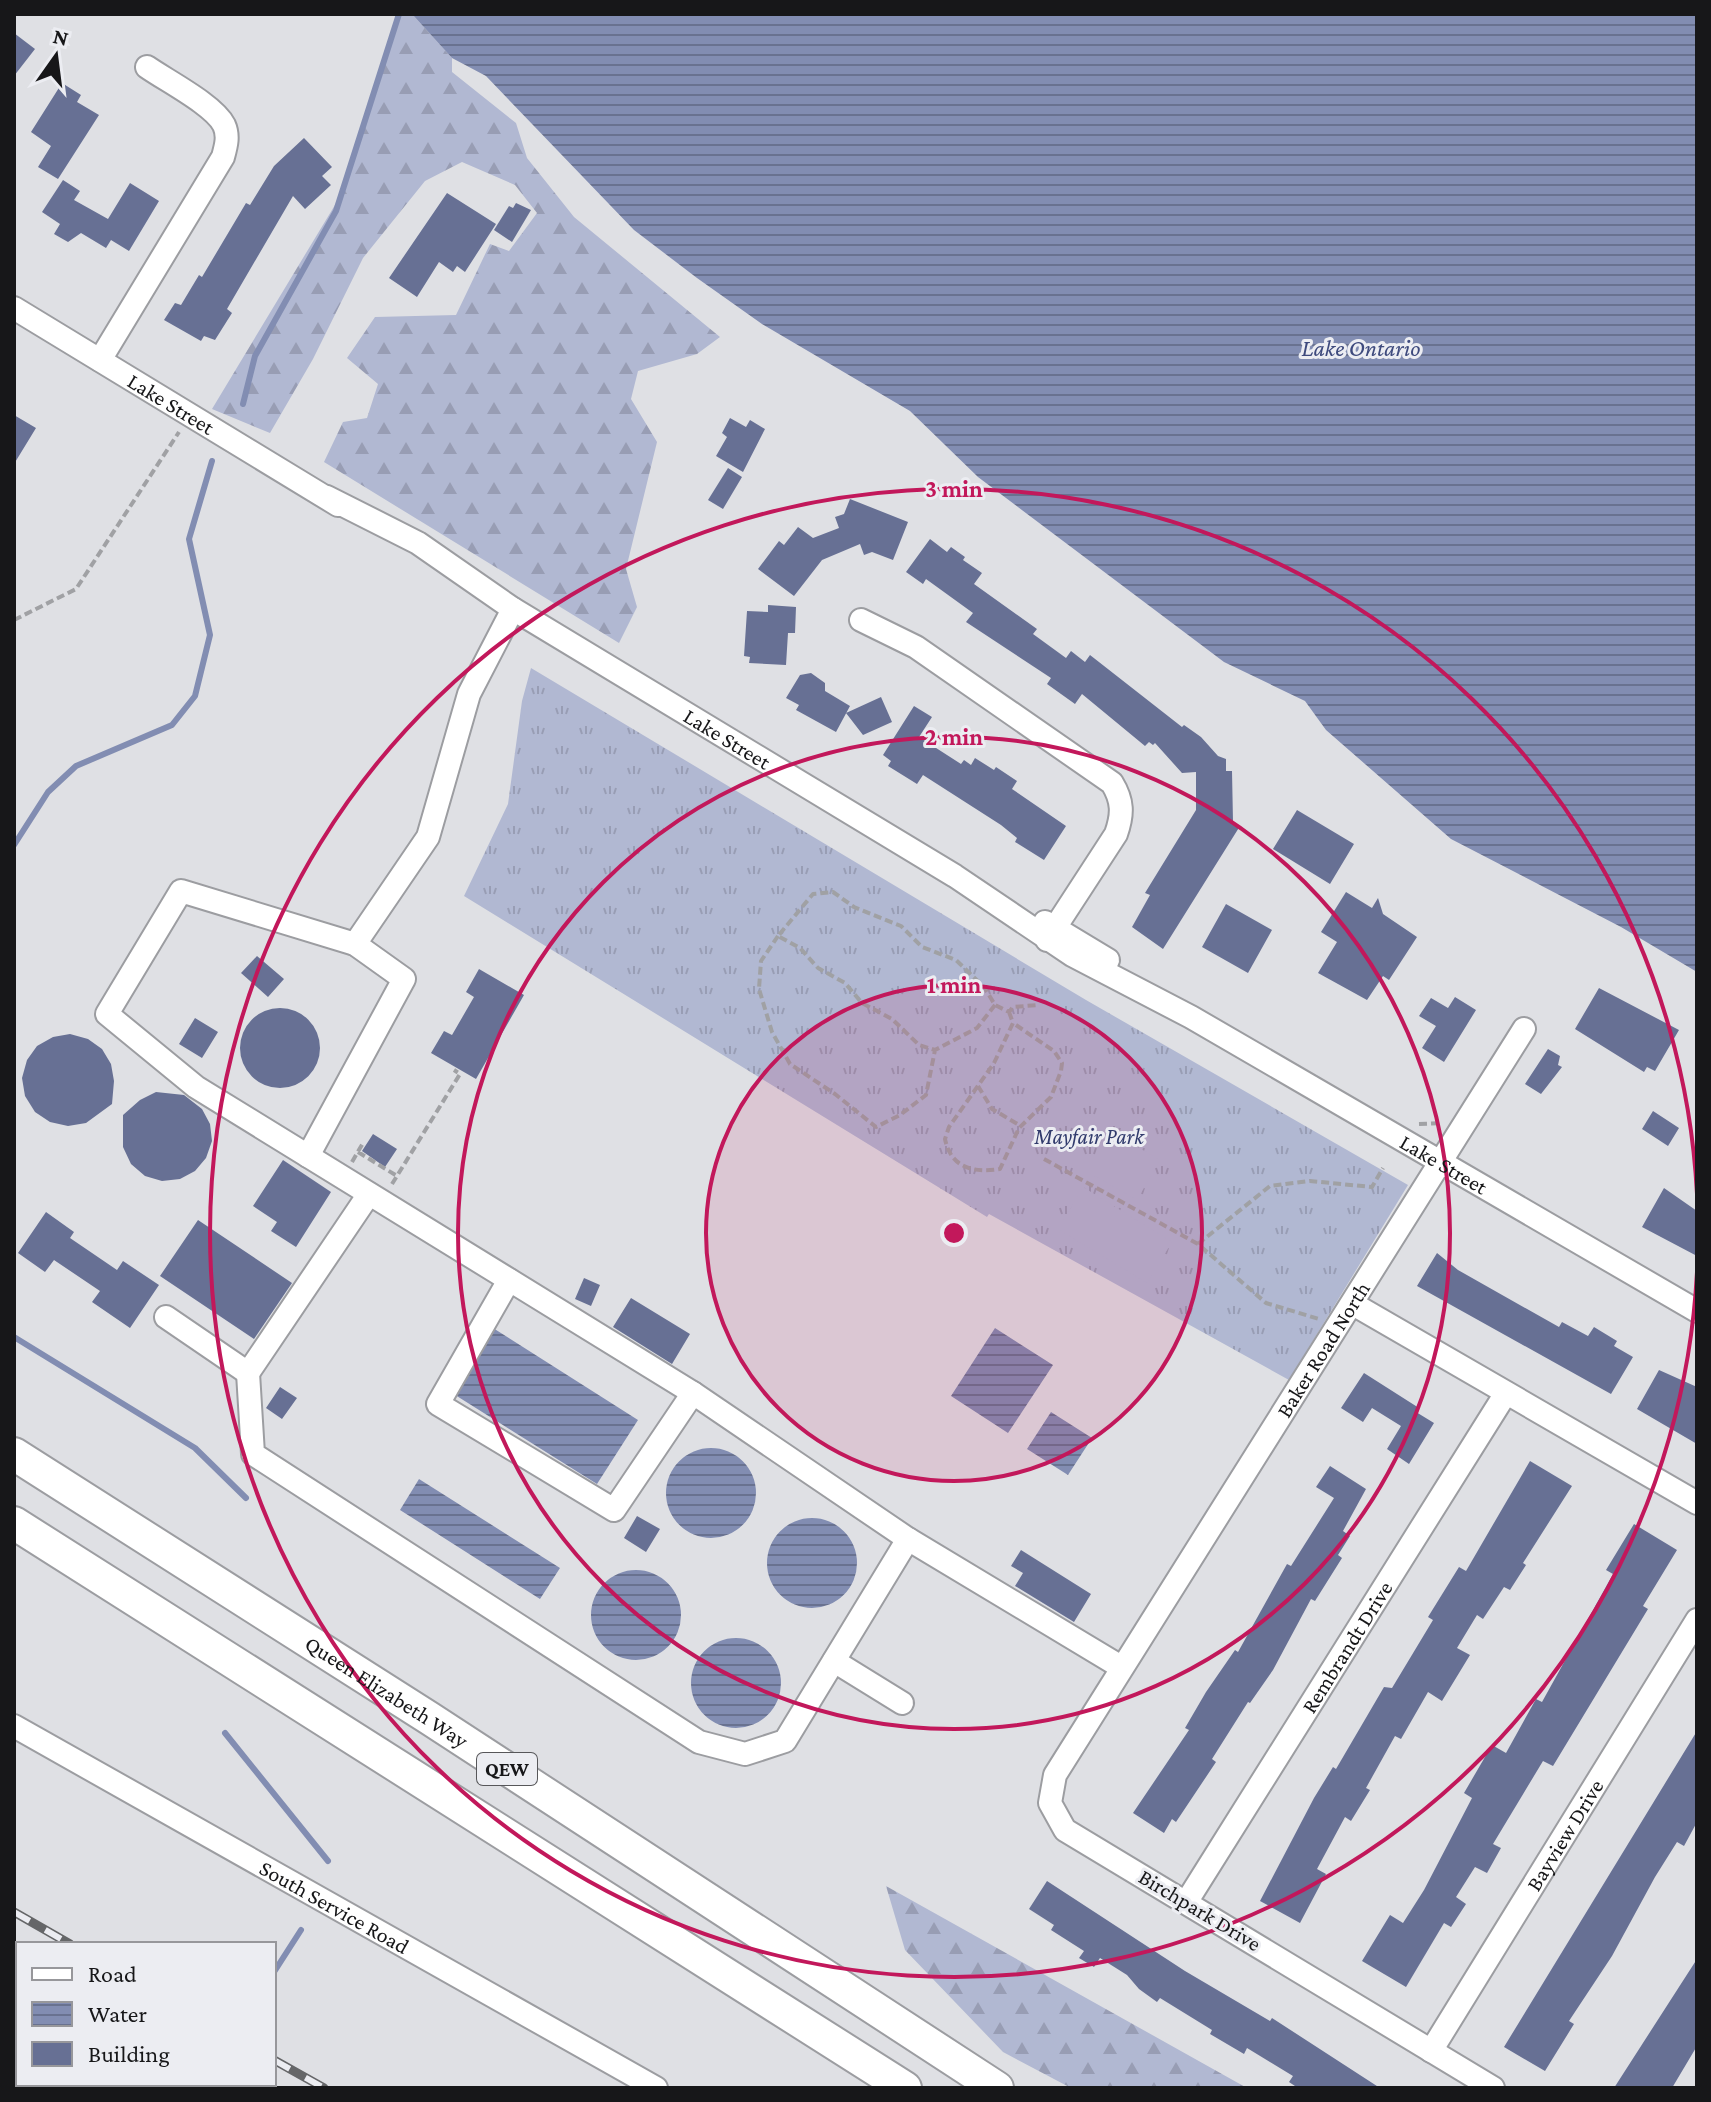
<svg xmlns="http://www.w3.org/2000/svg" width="1711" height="2102" font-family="'Crimson Pro',serif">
<defs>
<pattern id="grass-tufts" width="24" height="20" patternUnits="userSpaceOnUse" patternTransform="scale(2)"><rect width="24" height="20" fill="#b1b8d2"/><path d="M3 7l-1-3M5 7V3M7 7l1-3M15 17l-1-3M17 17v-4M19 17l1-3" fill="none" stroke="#989db4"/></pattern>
<pattern id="forest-firs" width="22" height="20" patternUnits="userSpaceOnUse" patternTransform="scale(2)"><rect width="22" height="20" fill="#b1b8d2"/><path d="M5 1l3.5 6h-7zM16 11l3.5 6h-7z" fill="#989db4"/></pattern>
<pattern id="water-rules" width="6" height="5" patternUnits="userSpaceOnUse" patternTransform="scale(2)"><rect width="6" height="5" fill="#828db2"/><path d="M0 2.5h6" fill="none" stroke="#697290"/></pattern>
</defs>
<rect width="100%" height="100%" fill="#dfe0e4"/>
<path fill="url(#grass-tufts)" d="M531 668 1086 1000 1408 1185 1289 1380 989 1214 987 1217 464 896 508 804 522 701Z"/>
<path fill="url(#forest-firs)" d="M399 14H412L452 58V72L516 123 527 158 574 217 720 337 697 354 638 371 631 399 657 442 626 569 637 607 619 643 324 462 343 422 367 418 378 384 347 358 375 317 456 315 490 244 509 251 537 213 515 185 462 162 425 181 363 258 313 359 270 433 212 409 341 195Z
M886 1886 1247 2088H1071L1003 2052 905 1950Z"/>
<path fill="#b1b8d2" d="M1117 1135 1160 1160 1137 1200 1093 1175Z
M1083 1187 1172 1242 1147 1283 1058 1229Z"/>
<path fill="url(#water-rules)" d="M412 14H1697V972L1621 927 1451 839 1326 730 1305 701 1224 662 978 477 910 411 762 324 697 278 634 230 486 76 452 58Z
M493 1328 638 1420 597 1484 452 1393Z
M995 1328 1053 1365 1008 1433 951 1396Z
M1051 1412 1092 1438 1068 1475 1027 1449Z
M666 1493a45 45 0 1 1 90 0a45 45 0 1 1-90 0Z
M419 1479 560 1568 540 1599 400 1510Z
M767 1563a45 45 0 1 1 90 0a45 45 0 1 1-90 0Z
M591 1615a45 45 0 1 1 90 0a45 45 0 1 1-90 0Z
M691 1683a45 45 0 1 1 90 0a45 45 0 1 1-90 0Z"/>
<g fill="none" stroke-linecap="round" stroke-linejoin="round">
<path stroke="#828db2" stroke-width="6" d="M243 404 255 356 336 211 399 14
M14 845 48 792 76 766 172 725 195 696 210 635 189 539 212 461
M14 1337 195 1448 246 1498
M225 1733 328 1861
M274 1972 301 1930"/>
</g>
<path fill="#677094" d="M14 33 35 49 14 76Z
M62 83 81 95 77 102 99 115 58 179 38 167 51 146 31 132Z
M304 138 332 167 322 176 331 185 305 209 293 196 227 309 232 313 215 340 204 336 201 341 164 320 175 303 181 305 199 275 202 277 246 203 250 205 274 166Z
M63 180 80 191 74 200 108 219 130 183 159 201 129 251 111 240 106 248 81 233 68 242 54 234 60 224 42 212Z
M447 193 496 224 465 272 457 266 453 272 439 262 417 297 389 278Z
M516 203 531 210 512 242 494 230 509 206 513 208Z
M14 415 36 428 14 464Z
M730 418 746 427 750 420 765 429 743 472 716 456 727 437 722 433Z
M728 468 742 477 723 509 708 500Z
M850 499 908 522 893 560 872 552 864 555 860 544 822 560 794 596 758 569 779 541 784 545 798 527 813 538 839 528 835 517 844 514Z
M930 539 947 552 951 547 965 557 963 560 982 573 974 584 1037 629 1033 634 1066 658 1071 651 1085 662 1090 655 1182 727 1184 725 1201 737 1218 756 1226 759V771H1232L1233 822 1240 826 1163 949 1132 927 1150 895 1145 893 1196 810V772L1182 773 1155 743 1153 745 1149 742 1145 746 1082 694 1075 704 1047 684 1051 678 966 622 973 613 926 579 923 584 906 572Z
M768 605 796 607 795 633H788L786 665 749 663 750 657 744 656 747 611 768 612Z
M811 673 825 683V691L850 706 836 732 796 710 799 705 786 698 800 675Z
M881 697 892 722 863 735 846 713Z
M914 706 932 717 919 737 961 764 964 760 971 765 975 758 994 770 996 767 1017 781 1012 789 1066 826 1044 860 1015 842 1017 838 1001 825 923 775 917 784 888 766 891 761 883 755Z
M1297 810 1354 844 1330 884 1273 849Z
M1346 892 1372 908 1378 898 1383 914 1417 937 1389 980 1383 976 1367 1000 1318 973 1337 942 1321 932Z
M1226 904 1272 930 1248 973 1202 947Z
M257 956 284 979 268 997 241 973Z
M479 969 524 995 476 1079 431 1053 444 1031 452 1035 474 997 466 992Z
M1599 988 1679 1030 1655 1071 1647 1067 1644 1072 1575 1029Z
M1455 997 1476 1010 1444 1062 1422 1048 1436 1026 1419 1016 1431 998 1448 1008Z
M240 1048a40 40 0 1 1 80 0a40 40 0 1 1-80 0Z
M195 1018 218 1032 202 1058 179 1044Z
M70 1034 88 1039 102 1049 111 1064 114 1081 112 1104 86 1123 68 1126 50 1122 35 1112 25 1096 22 1078 27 1060 37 1046 53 1037Z
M1548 1049 1560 1056 1558 1065 1562 1067 1541 1094 1525 1084Z
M156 1092 184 1095 202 1109 210 1124 212 1141 206 1158 195 1171 180 1179 162 1181 145 1176 131 1164 123 1147V1115L140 1100Z
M1653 1111 1679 1128 1668 1146 1642 1129Z
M373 1134 397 1149 385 1167 362 1151Z
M283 1160 331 1192 296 1247 271 1231 277 1222 253 1206Z
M1664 1188 1697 1211V1256L1642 1227Z
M46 1212 74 1232 70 1238 117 1270 123 1261 159 1285 130 1328 92 1302 100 1291 54 1260 45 1272 18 1253Z
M198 1220 292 1283 254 1339 160 1276Z
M1437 1253 1458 1270 1559 1327 1562 1322 1588 1336 1594 1327 1617 1341 1614 1346 1633 1357 1611 1394 1417 1286Z
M584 1278 600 1285 591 1306 575 1299Z
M631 1298 690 1334 672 1364 613 1327Z
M1659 1370 1697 1387V1444L1637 1409Z
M1364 1373 1419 1408 1416 1412 1434 1423 1409 1464 1387 1449 1401 1426 1372 1408 1363 1422 1341 1408Z
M280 1387 297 1398 282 1419 266 1408Z
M1530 1461 1572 1486 1523 1563 1526 1565 1510 1590 1504 1587 1483 1619 1477 1615 1457 1648 1470 1655 1442 1701 1428 1692 1401 1739 1395 1736 1366 1788 1370 1790 1351 1821 1345 1817 1317 1869 1326 1874 1300 1923 1260 1901 1314 1798 1333 1767 1336 1769 1384 1687 1392 1688 1433 1620 1428 1617 1459 1567 1466 1571Z
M1330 1466 1366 1489 1343 1531 1350 1536 1338 1555 1342 1558 1315 1601 1311 1599 1273 1670 1250 1703 1248 1702 1212 1759 1216 1762 1176 1822 1172 1819 1164 1833 1133 1813 1189 1730 1185 1728 1206 1692 1235 1650 1238 1652 1287 1564 1291 1566 1334 1498 1316 1487Z
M637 1516 660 1529 646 1552 624 1538Z
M1634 1524 1677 1550 1643 1606 1648 1609 1553 1766 1543 1761 1493 1844 1501 1848 1487 1873 1475 1867 1456 1897 1466 1904 1451 1927 1444 1923 1406 1987 1362 1961 1390 1915 1403 1923 1424 1890 1472 1798 1464 1793 1492 1745 1506 1753 1536 1699 1542 1702 1613 1574 1606 1570Z
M1021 1550 1091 1594 1074 1622 1015 1586 1023 1573 1011 1566Z
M1697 1731V1822L1684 1846 1677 1842 1655 1877 1612 1956 1569 2021 1574 2024 1545 2071 1504 2047Z
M1047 1881 1185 1971 1270 2021 1272 2018 1380 2088H1298L1289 2082 1293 2076 1247 2048 1244 2054 1210 2034 1212 2030 1160 1998 1157 2002 1139 1989 1127 1975 1100 1958 1094 1967 1079 1958 1084 1951 1051 1930 1054 1925 1029 1909Z
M1697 1959V2046L1672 2088H1614Z"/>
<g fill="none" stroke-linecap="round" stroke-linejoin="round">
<g stroke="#9c9da1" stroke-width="26">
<g id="minor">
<path id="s1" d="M14 308 338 505"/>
<path d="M100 360 223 157C226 146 229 136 224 125 214 105 167 81 147 67"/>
<path id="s2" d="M327 497 418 543 513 609 955 876 1072 955 1191 1017 1697 1311"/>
<path d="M861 620 916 647 1112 783C1123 801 1123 814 1116 834L1047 940"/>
<path d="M1045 922 1108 960"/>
<path d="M355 944 181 891 107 1014 196 1087 693 1393 908 1539 1121 1667"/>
<path d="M308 1156 404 979 355 944 428 837 469 694 513 609"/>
<path d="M509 1280 438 1404 614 1510 693 1393"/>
<path d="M1353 1304 1697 1503"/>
<path d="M166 1317 248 1373 369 1194"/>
<path d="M248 1373 253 1454 699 1742 745 1754 785 1741 908 1539"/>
<path d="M834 1661 902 1703"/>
<path id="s3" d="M14 1726 656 2088"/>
<path id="s4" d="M1187 1901 1506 1393"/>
<path id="s5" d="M1431 2051 1697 1620"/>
<path id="s6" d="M1493 2088 1065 1830 1050 1803 1055 1775 1524 1029"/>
</g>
</g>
<g stroke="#9c9da1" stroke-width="36">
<g id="highway">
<path id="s7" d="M14 1454 429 1718 997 2088"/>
<path d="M14 1523 905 2088"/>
</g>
</g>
<path stroke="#a0a1a4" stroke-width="4" stroke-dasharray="8 4" stroke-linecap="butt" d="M14 620 76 589 179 432
M778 936 761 961 759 989 772 1032 790 1064 835 1094 876 1127 900 1115 926 1095 935 1050
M995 1005 977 1028 935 1050 919 1045 892 1019 862 1003 845 983 818 968 800 948 778 936 813 894 833 892 854 907 901 926 922 947 956 960 984 987 995 1005 1009 1012 1013 1007 1038 1005
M1009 1012 1013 1023 994 1063 949 1127 945 1139C951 1169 975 1173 1000 1169L1019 1128 1051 1097 1061 1071 1062 1063 1054 1051 1013 1023
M978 1086 992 1109 1021 1126
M1419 1124 1442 1123
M358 1152 397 1176
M1044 1159 1198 1244 1266 1303 1319 1319
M352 1162 363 1143
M392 1184 460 1074 454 1070
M1198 1244 1270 1186 1310 1181 1372 1187 1383 1168"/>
<use href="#minor" stroke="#fff" stroke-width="22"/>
<use href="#highway" stroke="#fff" stroke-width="32"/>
<g stroke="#656668" stroke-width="9">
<path id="rail" d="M14 1912 70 1944
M274 2060 324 2088"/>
</g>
<use href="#rail" stroke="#ecedf2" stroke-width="6" stroke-dasharray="18" stroke-linecap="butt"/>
</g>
<circle cx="954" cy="1233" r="248" fill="#c2185b" fill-opacity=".12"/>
<g fill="none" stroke="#c2185b" stroke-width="4">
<circle cx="954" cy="1233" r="248"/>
<circle cx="954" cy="1233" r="496"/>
<path d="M1697 1272A744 744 0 1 1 1697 1194"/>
</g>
<g text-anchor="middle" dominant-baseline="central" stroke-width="6" stroke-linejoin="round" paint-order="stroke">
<rect fill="#ecedf2" stroke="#57575a" stroke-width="2" x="477" y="1753" width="60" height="32" rx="6"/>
<g font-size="20" font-weight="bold" fill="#171719">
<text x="507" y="1769">QEW</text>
</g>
<g font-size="22" fill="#171719" stroke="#ecedf2">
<text stroke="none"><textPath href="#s1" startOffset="184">Lake Street</textPath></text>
<text stroke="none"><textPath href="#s2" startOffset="468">Lake Street</textPath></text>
<text stroke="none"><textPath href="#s2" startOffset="1302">Lake Street</textPath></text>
<text stroke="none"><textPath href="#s6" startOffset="1062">Baker Road North</textPath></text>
<text stroke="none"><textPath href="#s4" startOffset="300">Rembrandt Drive</textPath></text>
<text stroke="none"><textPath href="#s7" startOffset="442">Queen Elizabeth Way</textPath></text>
<text stroke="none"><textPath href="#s5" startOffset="254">Bayview Drive</textPath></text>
<text stroke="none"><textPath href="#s3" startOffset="368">South Service Road</textPath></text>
<text transform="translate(1200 1910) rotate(31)">Birchpark Drive</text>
</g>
<g font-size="22" font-style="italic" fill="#303a6c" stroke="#ecedf2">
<text x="1089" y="1136">Mayfair Park</text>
</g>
<g font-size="24" font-style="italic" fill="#3e4a7d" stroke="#ecedf2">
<text x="1361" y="347">Lake Ontario</text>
</g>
</g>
<circle cx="954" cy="1233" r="12" fill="#c2185b" stroke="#ecedf2" stroke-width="4"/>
<g font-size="24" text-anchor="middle" font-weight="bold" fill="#c2185b" stroke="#ecedf2" stroke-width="6" stroke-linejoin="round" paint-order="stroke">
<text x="954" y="497">3 min</text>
<text x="954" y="745">2 min</text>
<text x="954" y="993">1 min</text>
</g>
<rect width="1711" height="2102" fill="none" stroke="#171719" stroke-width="32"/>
<rect x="16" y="1942" width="260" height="144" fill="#ecedf2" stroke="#97979b" stroke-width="2"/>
<rect x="32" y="1968" width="40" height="12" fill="#ffffff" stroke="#97979b" stroke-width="2"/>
<text x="88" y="1982" font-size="24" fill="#171719">Road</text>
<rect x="32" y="2002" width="40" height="24" fill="url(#water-rules)" stroke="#97979b" stroke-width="2"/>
<text x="88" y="2022" font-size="24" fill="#171719">Water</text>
<rect x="32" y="2042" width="40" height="24" fill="#677094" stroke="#97979b" stroke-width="2"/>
<text x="88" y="2062" font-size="24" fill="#171719">Building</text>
<g transform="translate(56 56) rotate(14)" stroke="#ecedf2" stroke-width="6" paint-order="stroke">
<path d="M0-6L14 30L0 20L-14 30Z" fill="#171719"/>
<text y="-12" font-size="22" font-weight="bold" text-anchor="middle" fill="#171719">N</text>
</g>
</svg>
